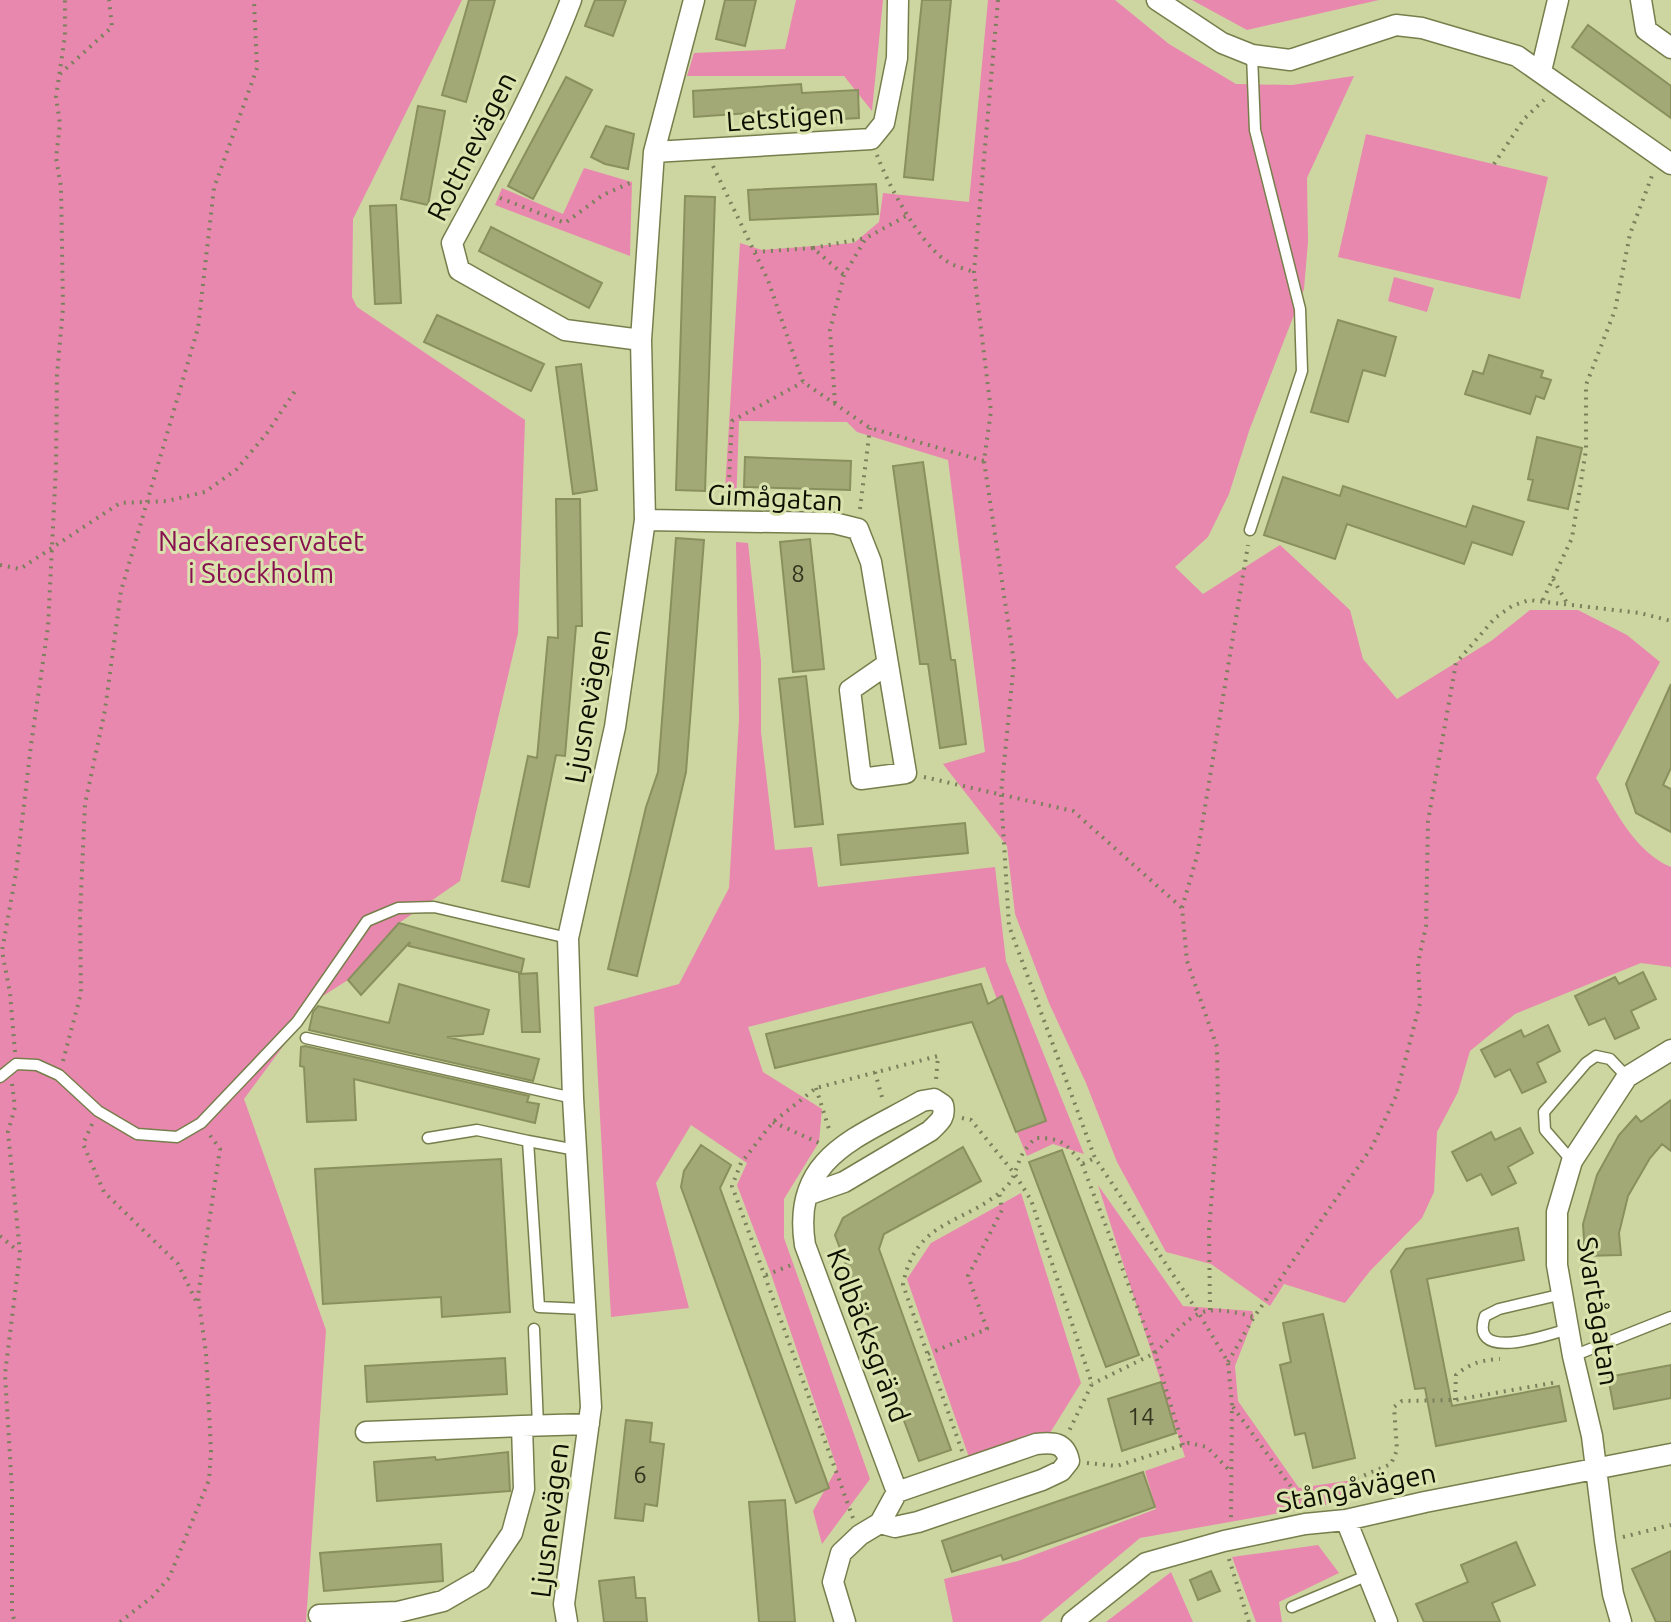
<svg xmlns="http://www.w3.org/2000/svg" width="1671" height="1622" font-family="Ubuntu,sans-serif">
<rect width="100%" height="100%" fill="#cdd6a1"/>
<path fill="#e888ae" d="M0 0H462L353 219 352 297 357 307 525 420 518 633 460 881 399 923 348 980 318 999 244 1099 326 1330 306 1622H0Z
M796 0H883L872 111 844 76H687L694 53 785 49Z
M988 0H1115L1169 44 1236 84 1292 85 1354 76 1307 178 1308 242 1304 289 1249 431 1229 494 1208 537 1175 567 1203 594 1280 545 1350 610 1363 659 1397 699 1491 641 1530 610H1578L1627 635 1660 662 1596 778C1615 810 1635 852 1671 867V967L1641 963 1515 1014 1470 1051 1458 1092 1437 1132 1434 1192 1422 1218 1370 1271 1345 1303 1284 1284 1270 1306 1211 1264 1166 1252 1117 1162 1086 1083 1049 1003 1015 914 1007 846 943 764 985 752 948 460 857 432 847 422 739 421 736 506 724 507 740 243 762 250 854 243 879 222 883 193 969 202Z
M1192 0H1379L1247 30Z
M1366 134 1548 177 1520 299 1338 257Z
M584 168 632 182 630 256 495 205 502 188 563 214Z
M1394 277 1434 288 1427 312 1388 301Z
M736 542 748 543 761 661V732L775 850 812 847 818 887 995 867 1006 961 1084 1154 1053 1144 1027 1156 1017 1132 1042 1121 985 967 748 1027 763 1072 822 1109 819 1142 784 1199V1238L870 1479 822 1544 813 1511 837 1468 771 1274 737 1185 747 1163 691 1125 656 1183 689 1308 611 1317 594 1007 679 984 729 888 739 719Z
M1098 1185 1183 1306 1252 1311 1254 1317 1235 1366 1238 1401 1299 1488 1353 1480 1358 1499 1140 1538 1040 1622H953L944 1579 1018 1561 1156 1509 1145 1471 1185 1457Z
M1021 1193 1081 1383 1050 1433 971 1463 907 1279 931 1243Z
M1318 1545 1339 1573 1279 1602 1282 1622H1256L1232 1557Z
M1171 1572 1193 1622H1106Z"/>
<path fill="#a2a976" stroke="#89905e" stroke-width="2" d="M469 0H495L466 102 442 95Z
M595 0H626L613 36 585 26Z
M725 0H756L745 46 716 39Z
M922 0H951L933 180 904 177Z
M1588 25 1671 86V118L1572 47Z
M566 77 592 90 533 199 508 186Z
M801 84 802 93 858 90 859 118 806 121V109L694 117 693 91Z
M418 106 445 111 428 205 401 199Z
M606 126 634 134 628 169 605 164 591 157Z
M876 184 878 214 750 220 748 190Z
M685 196 715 197 705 491 676 490Z
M396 205 401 303 375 304 370 206Z
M491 227 602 283 589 308 479 251Z
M437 315 544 364 531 391 424 342Z
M1338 320 1396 337 1385 376 1363 370 1348 422 1311 412Z
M1489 355 1543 371 1541 377 1551 380 1544 399 1536 396 1530 414 1465 394 1473 371 1483 374Z
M581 364 597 490 573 494 556 367Z
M1537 437 1582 448 1568 509 1528 500 1533 480 1528 479Z
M745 457 851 461 850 490 744 487Z
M923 462 951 660H955L966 744 940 748 928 664H920L893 466Z
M1283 477 1340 496 1343 486 1466 527 1473 506 1524 522 1512 555 1472 542 1464 564 1347 524 1335 559 1264 535Z
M556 499H580L582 626H576L565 756 556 755 529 887 502 881 528 756 537 758 548 637 558 638Z
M676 538 704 540 686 772 637 976 608 969 646 807 658 772Z
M810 539 824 669 793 672 780 542Z
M806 676 823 824 795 827 779 679Z
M1671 684V768L1663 785 1671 789V832L1636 813 1626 784Z
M965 823 968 853 841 865 838 835Z
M399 923 524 959 521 973 409 946 410 942 361 995 348 980Z
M1643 972 1656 999 1631 1011 1639 1028 1615 1039 1605 1018 1589 1025 1575 996 1615 977 1619 984Z
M537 973 540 1032H522L519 974Z
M399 984 489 1010 483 1034 447 1037 539 1059 533 1081 309 1030 313 1012 318 1006 389 1023Z
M981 984 988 1004 1002 996 1046 1121 1016 1132 972 1022 775 1068 766 1034Z
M1548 1025 1560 1051 1537 1063 1546 1082 1522 1093 1510 1069 1495 1077 1481 1050 1521 1030 1524 1037Z
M305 1046 529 1096 527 1102 539 1104 535 1123 354 1079 356 1120 307 1122 304 1067 300 1066 301 1047Z
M1671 1100V1151L1662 1144 1650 1158 1628 1196 1619 1233 1621 1255 1585 1256 1583 1224 1597 1175 1619 1135 1636 1116 1641 1122Z
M1520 1128 1533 1153 1508 1167 1516 1183 1492 1195 1481 1174 1467 1181 1452 1152 1491 1132 1495 1140Z
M701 1145 731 1165 720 1188 829 1488 796 1503 681 1187 684 1171Z
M963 1147 981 1181 884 1234 879 1249 951 1450 919 1461 835 1235 843 1218Z
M1062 1150 1139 1355 1106 1367 1029 1162Z
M501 1159 510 1312 442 1317 441 1297 323 1304 315 1169Z
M1518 1228 1524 1260 1427 1279 1452 1406 1559 1386 1566 1421 1436 1446 1425 1388 1415 1389 1391 1271 1406 1249Z
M1323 1314 1355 1458 1313 1468 1305 1433 1295 1435 1280 1365 1291 1362 1283 1323Z
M505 1358 507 1394 367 1402 365 1366Z
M1671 1365V1398L1614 1409 1608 1377Z
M1161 1382 1176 1433 1122 1451 1108 1399Z
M626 1420 652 1423 650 1442 664 1444 657 1506 645 1504 643 1521 615 1518Z
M508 1452 510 1491 377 1501 374 1462 435 1457 436 1460Z
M1143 1472 1155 1507 1003 1560 1001 1555 952 1572 942 1541Z
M785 1500 795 1622H759L749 1502Z
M1516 1542 1535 1585 1492 1603 1500 1622H1424L1416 1604 1468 1582 1461 1565Z
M441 1544 443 1581 324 1591 320 1553Z
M1671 1551V1622H1656L1632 1569Z
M1211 1571 1220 1591 1198 1600 1190 1580Z
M634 1577 636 1598H645L647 1622H604L599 1581Z"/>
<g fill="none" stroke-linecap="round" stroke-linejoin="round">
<g stroke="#777e4c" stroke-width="13">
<path id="lane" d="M1250 530 1302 371 1300 309 1255 130 1252 55
M306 1038 573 1098
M0 1077 16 1064 37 1065 59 1075 98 1111 137 1134 177 1137 201 1123 297 1022 367 921 398 908 434 907 568 938
M428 1138 477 1130 528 1141
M576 1150 528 1141 539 1307 585 1309
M1572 1161 1545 1130 1544 1112 1586 1063 1596 1056 1610 1059 1627 1077
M1563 1294 1499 1309 1485 1316C1468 1364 1550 1334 1568 1329
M534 1329 538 1426
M1573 1356 1671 1317
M1292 1607 1366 1576"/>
</g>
<g stroke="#777e4c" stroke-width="23">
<path id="street" d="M571 0C539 84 495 164 452 243L459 270 565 330 641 340
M1157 0 1222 43 1252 55 1290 60 1396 25 1422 28 1517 56 1671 164
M1641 0 1646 30 1671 48
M1541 71 1558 0
M654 152 871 139 884 123 897 58 898 0
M645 520 834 523 858 529 871 562 906 773 861 779 850 690 886 665
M807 1195 844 1182 930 1131C939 1122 946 1118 943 1105L934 1099 922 1101C858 1138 791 1156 805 1245L897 1492
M366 1432 522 1426
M1346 1520 1387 1622
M319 1615 398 1612 443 1601 481 1579 512 1533 524 1489 522 1426 589 1424
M567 1622 564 1604 591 1407 573 1098 568 938 615 727 645 520 641 340 654 152 694 0
M845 1622 833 1582 841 1553 860 1535 880 1523 897 1492 1036 1444C1053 1442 1065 1442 1069 1461L1061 1471 1042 1480 918 1522 895 1527 880 1523
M1072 1622 1146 1563 1224 1541 1305 1524 1346 1520 1425 1502 1671 1454
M1621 1622 1613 1594 1605 1541 1592 1436 1573 1356 1557 1265V1212L1572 1161 1627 1077 1671 1050"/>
</g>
<path stroke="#7a805b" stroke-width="4" stroke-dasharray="2 6" stroke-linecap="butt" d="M998 0 974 272 991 411 984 461 1014 662 1001 794 1009 926 1095 1158 1198 1312 1228 1362 1232 1405 1231 1521
M60 74 112 27 109 0
M877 155C888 185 919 242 945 260 953 266 965 269 974 272
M1494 164 1524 119 1544 100
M713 166 768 280 803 382 870 428 984 461
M500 198 565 223 603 195 632 182
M813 248 866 238
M755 252 813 248 844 275
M835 403 830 330 844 275 866 238 908 215
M728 501 732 421 803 382
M860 509 870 428
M0 565 20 569 120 503 167 501 205 492 237 469 267 433 297 388
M1553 579 1567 603
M1543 600 1572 538 1586 450V385L1615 310 1630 234 1653 173
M924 777 1073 811 1182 908
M15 1052 10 993 2 951 16 873 31 745 48 627 56 467 57 375 63 308 61 187 56 158 60 124 56 97 65 36V0
M63 1061 81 993 80 916 85 804 105 710 121 591 198 328 214 188 257 68 254 0
M875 1072 883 1101
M12 1084 15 1107 8 1132 20 1253 5 1374 12 1490V1613L15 1622
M816 1088 830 1132
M962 1118 971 1120 1014 1173 1031 1200 1092 1384 1069 1431
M773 1122 819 1143
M92 1124 83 1144 104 1192 178 1264 198 1305
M1082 1164 1155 1353 1092 1384
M0 1236 18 1251
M766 1275 794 1264
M1210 1310 1209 1230 1218 1118 1217 1047 1187 961 1182 908 1197 856 1248 545
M928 1354 987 1329 968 1276 1002 1210 999 1192
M1228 1362 1254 1317
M1455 1400 1456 1375C1470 1363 1482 1360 1500 1359
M1233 1407 1303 1503
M1183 1445 1155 1353C1195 1314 1195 1301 1254 1317L1372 1147 1396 1096 1420 1003 1418 963 1426 926 1428 821 1456 663 1495 618 1512 606 1529 600 1640 613 1671 621
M962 1451 903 1285C915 1217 968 1225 1007 1186 1015 1178 1017 1163 1023 1153 1026 1148 1031 1143 1035 1138 1062 1138 1066 1143 1082 1164L1095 1158
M1087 1463 1117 1466 1189 1443 1207 1447 1231 1472
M1359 1499 1353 1480 1391 1464 1397 1450 1394 1407 1402 1401 1455 1400 1558 1382
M853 1518 732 1186 741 1163 773 1122 816 1088 938 1056 936 1080
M1623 1537 1671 1525
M1229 1559 1249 1622
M120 1622 152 1597 169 1578 209 1480 211 1451 206 1353 198 1296 220 1149 209 1134"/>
<use href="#lane" stroke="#fff" stroke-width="10"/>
<use href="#street" stroke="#fff" stroke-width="20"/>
</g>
<g text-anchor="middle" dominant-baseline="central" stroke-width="6" stroke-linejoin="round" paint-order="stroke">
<g font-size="24" fill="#32361e">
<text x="798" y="573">8</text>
<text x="1141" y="1416">14</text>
<text x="640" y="1474">6</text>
</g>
<g font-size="28" fill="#0d0f00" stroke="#dae3ad">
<text transform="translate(785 117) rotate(-4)">Letstigen</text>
<text transform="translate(471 146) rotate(-63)">Rottnevägen</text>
<text transform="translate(775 497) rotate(3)">Gimågatan</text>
<text transform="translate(587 706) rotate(-80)">Ljusnevägen</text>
<text transform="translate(1599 1311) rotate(81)">Svartågatan</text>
<text transform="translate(869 1335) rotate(69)">Kolbäcksgränd</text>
<text transform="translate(1356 1487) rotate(-11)">Stångåvägen</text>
<text transform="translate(549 1520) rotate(-83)">Ljusnevägen</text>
</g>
<g font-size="28" fill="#881150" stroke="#dae3ad">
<text x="261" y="540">Nackareservatet<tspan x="261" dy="32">i Stockholm</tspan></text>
</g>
</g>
</svg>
